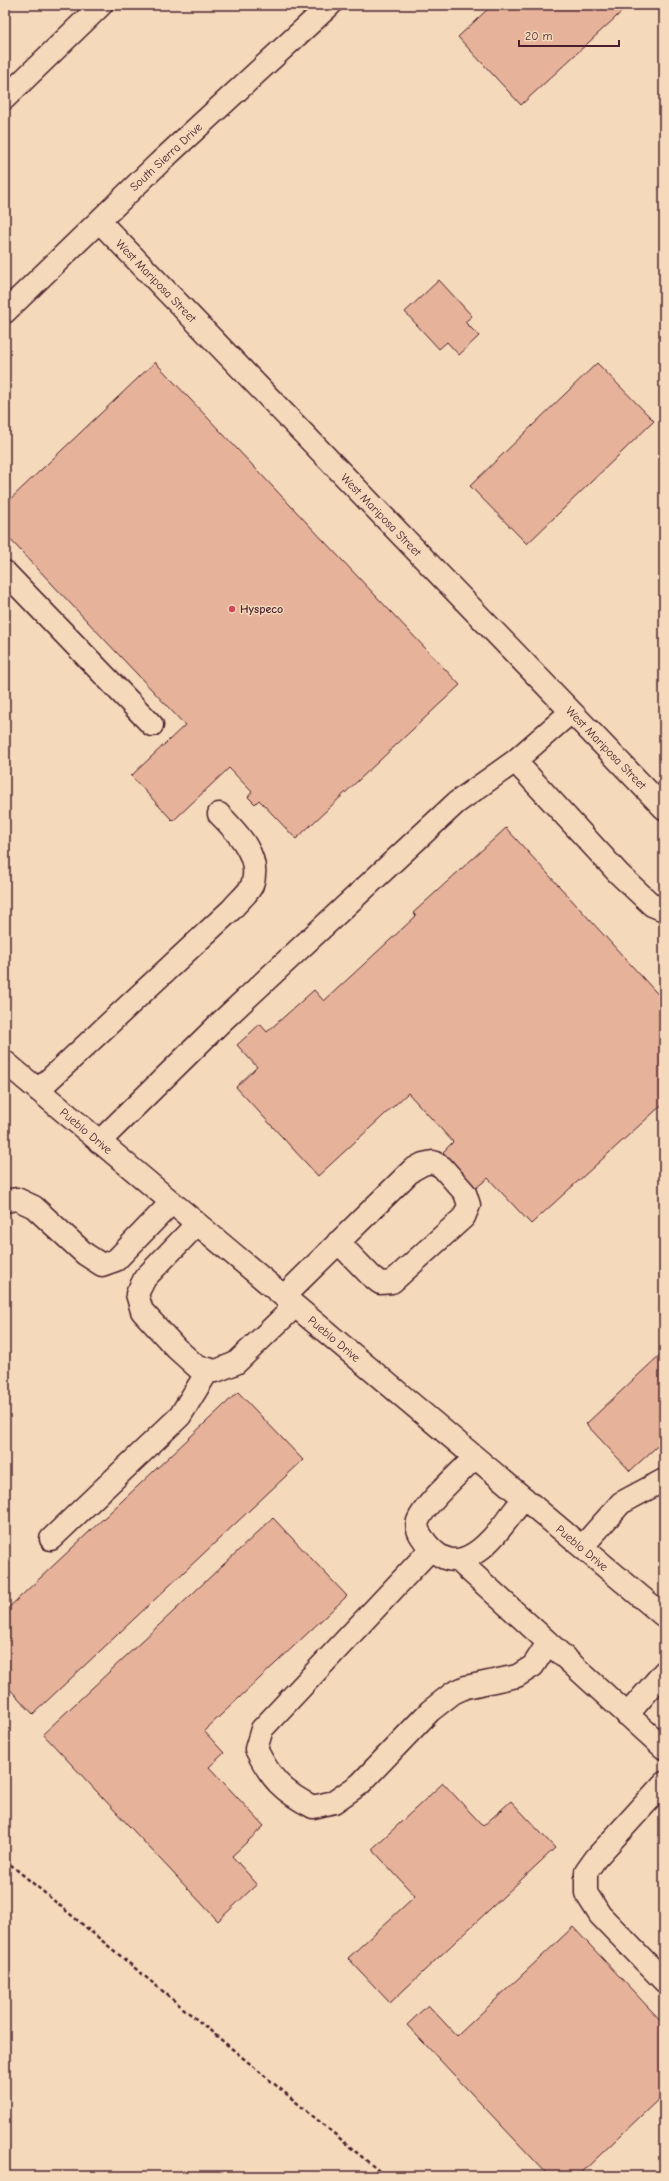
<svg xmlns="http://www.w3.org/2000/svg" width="669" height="2181" font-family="'Comic Neue',sans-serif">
<rect width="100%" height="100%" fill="#f4d9bb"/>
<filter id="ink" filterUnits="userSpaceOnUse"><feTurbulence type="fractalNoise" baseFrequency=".025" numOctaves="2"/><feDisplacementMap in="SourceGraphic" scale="8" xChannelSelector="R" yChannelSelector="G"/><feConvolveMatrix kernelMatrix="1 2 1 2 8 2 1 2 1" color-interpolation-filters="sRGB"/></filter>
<g filter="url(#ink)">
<path fill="#e6b29a" stroke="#4a1f2b" d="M492 5H629L521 105 458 37Z
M439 280 472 316 465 322 479 336 459 355 447 342 439 349 405 312Z
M155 362 460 685 296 839 259 800 255 804 248 797 252 792 229 768 173 821 131 776 185 725 5 534V504Z
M597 363 654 421 527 544 470 486Z
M506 828 664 1001V1103L531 1224 488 1178 476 1188 443 1152 453 1142 408 1093 318 1176 236 1087 257 1067 237 1045 260 1024 267 1032 314 990 324 1001 416 916 413 913Z
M664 1351V1440L630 1471 586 1424Z
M238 1392 303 1460 33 1714 5 1684V1611Z
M273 1518 347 1596 204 1731 224 1753 209 1767 264 1826 232 1856 257 1884 218 1921 43 1734Z
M443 1783 483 1826 511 1801 555 1848 390 2003 348 1958 415 1896 372 1849Z
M573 1927 664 2024V2094L578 2176H549L407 2025 428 2005 457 2036Z"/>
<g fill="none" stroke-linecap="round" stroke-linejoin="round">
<g stroke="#4a1f2b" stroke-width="25">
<path id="minor" d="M5 98 101 5
M99 221 664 808
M5 312 159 163 330 5
M5 572 152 725
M515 761 619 874 652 905 664 910
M5 1062 664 1616
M38 1090 232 909C237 902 249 893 252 885 262 857 237 832 219 814
M99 1142 221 1022 456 803 515 761 571 712
M5 1201 17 1199 34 1207 85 1254 102 1265 116 1260 172 1202
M197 1224 145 1278 137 1294 142 1311 176 1348 197 1367 216 1371 236 1363 295 1306
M284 1296 412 1170 423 1164 433 1162 442 1167 465 1193 469 1205 464 1217 392 1282 380 1283 370 1275 338 1242
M475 1457C460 1473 425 1503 418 1521 415 1530 423 1539 428 1545 465 1589 502 1525 524 1498
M51 1539 180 1416 209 1369
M582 1547 621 1503 664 1480
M431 1549 262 1729 256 1749C271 1779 283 1792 313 1807L334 1802 360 1784 430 1711 453 1693 466 1687 517 1676 533 1666 548 1643
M459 1561 664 1748
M627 1715 664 1672
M664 1783 596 1858 586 1872V1893L600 1915 664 1981"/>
</g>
<path stroke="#4a1f2b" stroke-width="2.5" stroke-dasharray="4 3" stroke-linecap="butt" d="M5 1860 385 2176"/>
<use href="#minor" stroke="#f4d9bb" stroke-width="22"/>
</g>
</g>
<circle fill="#d1495b" stroke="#f4d9bb" stroke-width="1.5" cx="232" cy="609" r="4"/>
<g text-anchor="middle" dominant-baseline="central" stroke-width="3" stroke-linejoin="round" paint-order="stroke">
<g font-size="12" fill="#4a1f2b" stroke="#f4d9bb">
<text transform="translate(166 157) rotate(-43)">South Sierra Drive</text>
<text transform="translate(156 281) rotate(46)">West Mariposa Street</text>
<text transform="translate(381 515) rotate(46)">West Mariposa Street</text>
<text transform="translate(606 748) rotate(46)">West Mariposa Street</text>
<text transform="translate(86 1131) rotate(40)">Pueblo Drive</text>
<text transform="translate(334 1339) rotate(40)">Pueblo Drive</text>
<text transform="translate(582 1548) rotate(40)">Pueblo Drive</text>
</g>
<g font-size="12" font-weight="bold" fill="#4a1f2b" stroke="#f4d9bb" text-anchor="start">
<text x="240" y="609">Hyspeco</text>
</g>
</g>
<rect width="669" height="2181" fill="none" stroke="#f4d9bb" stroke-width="20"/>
<rect x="10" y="10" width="649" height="2161" fill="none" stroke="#4a1f2b" stroke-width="1.5" filter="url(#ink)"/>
<path d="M519 40v6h100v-6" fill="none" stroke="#4a1f2b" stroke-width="2"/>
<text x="525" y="40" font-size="12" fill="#4a1f2b" stroke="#f4d9bb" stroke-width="3" paint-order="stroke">20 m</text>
</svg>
